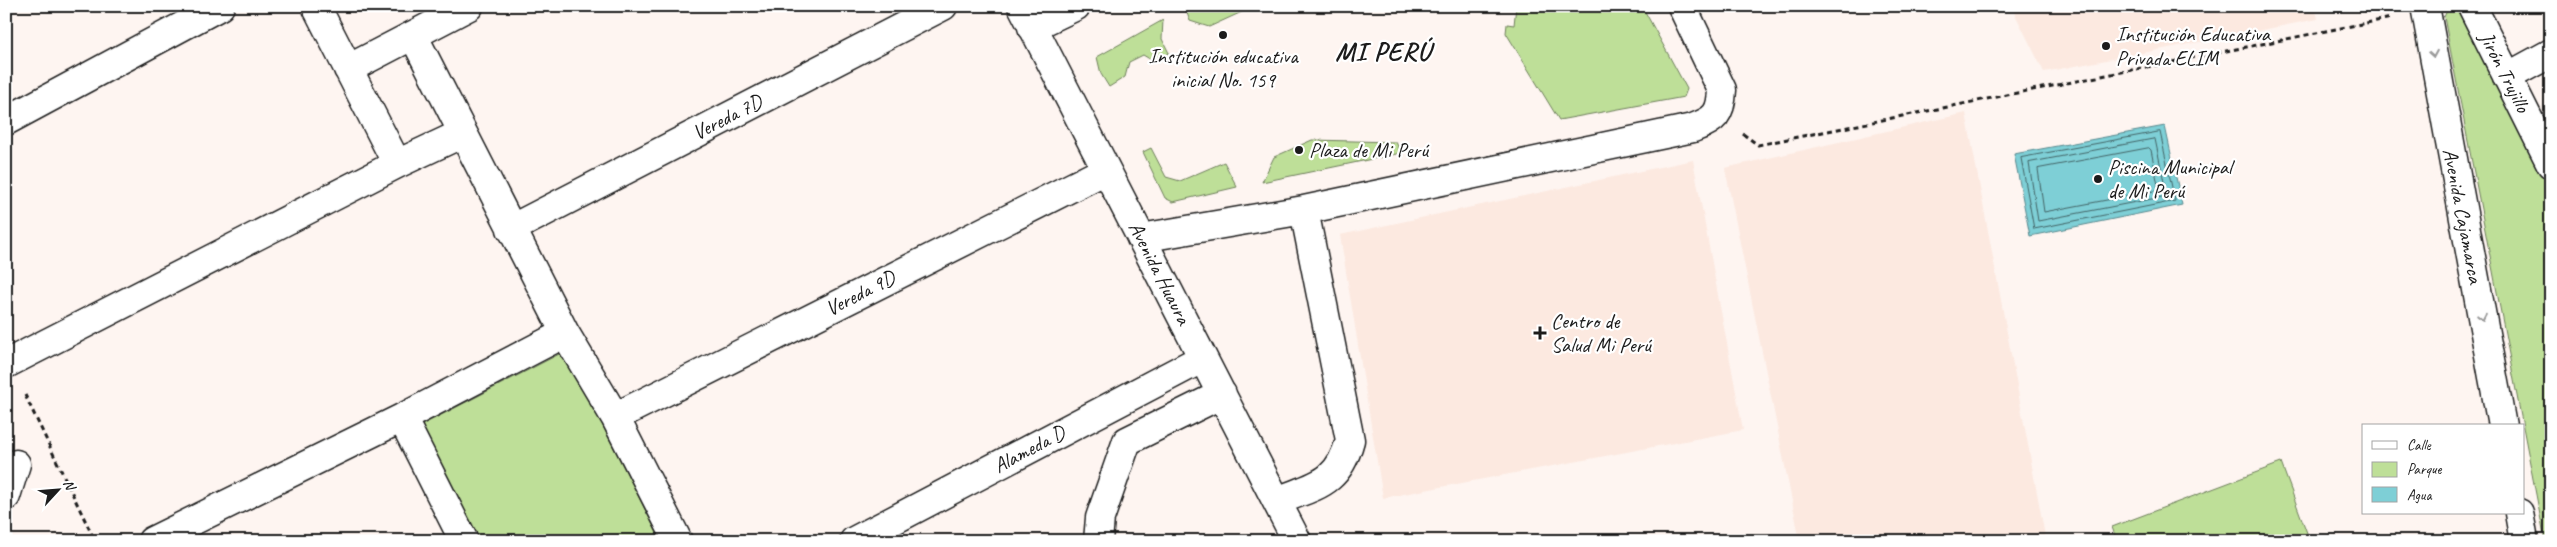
<svg xmlns="http://www.w3.org/2000/svg" width="2557" height="547" font-family="Caveat,sans-serif">
<rect width="100%" height="100%" fill="#fef5f1"/>
<filter id="ink" filterUnits="userSpaceOnUse"><feTurbulence type="fractalNoise" baseFrequency=".02" numOctaves="2"/><feDisplacementMap in="SourceGraphic" scale="10" xChannelSelector="R" yChannelSelector="G"/><feConvolveMatrix kernelMatrix="1 2 1 2 8 2 1 2 1" color-interpolation-filters="sRGB"/></filter>
<g filter="url(#ink)">
<path fill="#fce9e0" d="M2011 6H2315L2318 19 2044 72Z
M1966 113 2046 541H1800L1725 168Z
M1693 160 1743 430 1383 498 1340 235Z"/>
<path fill="#bedf98" stroke="#6d7e5a" d="M1190 6H1255L1209 27 1190 21 1185 8Z
M1516 6H1642L1687 89 1684 97 1559 120 1506 33 1507 24 1514 25Z
M2449 6H2458L2464 13 2551 181V541H2545L2444 17Z
M1163 20 1162 39 1169 53 1153 61 1143 55 1129 62 1125 77 1109 87 1101 74 1097 57Z
M1312 140 1396 142 1401 153 1262 182 1274 157Z
M1151 148 1166 177 1180 181 1224 162 1237 187 1173 202 1165 198 1143 152Z
M565 351 661 541H477L420 426Z
M2281 463 2310 541H2117L2112 527Z"/>
<path fill="#7ecfd6" stroke="#57878c" d="M2165 126 2182 205 2030 236 2014 154Z"/>
<g fill="none" stroke-linecap="round" stroke-linejoin="round">
<path stroke="#436466" stroke-width="1" d="M2160 132 2175 201 2034 229 2021 158Z
M2155 139 2167 196 2038 221 2029 163Z
M2149 148 2151 150 2159 190 2044 212 2038 169Z"/>
<g stroke="#1c1c1c" stroke-width="31">
<path id="minor" d="M316 6 397 164
M1022 6 1297 541
M2425 6 2502 426
M2472 6 2551 164
M1032 27 1076 6
M413 35 565 333 615 417 678 541
M348 69 469 6
M2507 77 2551 53
M6 121 220 6
M511 229 943 6
M1141 238 1304 210 1693 128C1715 120 1721 114 1722 90L1682 6
M6 364 397 164 463 133
M615 417 1106 170
M402 418 464 541
M6 496 16 464
M1277 501C1316 485 1338 485 1350 440L1304 210
M2519 513 2524 541
M152 541 402 418 565 333
M854 541 1203 358
M1098 541 1100 518 1127 441 1222 394"/>
</g>
<path stroke="#1c1c1c" stroke-width="3" stroke-dasharray="5 4" stroke-linecap="butt" d="M1743 134 1758 145 2391 18
M25 395 95 541"/>
<use href="#minor" stroke="#fff" stroke-width="28"/>
</g>
<defs><path id="oneway-chevron" d="M-2-3.5L2.5 0L-2 3.5" fill="none" stroke-width="1.6" stroke-linecap="round" stroke-linejoin="round" transform="scale(1.25)"/></defs>
<g stroke="#999">
<use href="#oneway-chevron" transform="translate(2433 54) rotate(80)"/>
<use href="#oneway-chevron" transform="translate(2482 317) rotate(79)"/>
</g>
</g>
<g fill="#1c1c1c" stroke="#fff" stroke-width="2">
<circle cx="1223" cy="35" r="5"/>
<circle cx="2106" cy="46" r="5"/>
<circle cx="1299" cy="150" r="5"/>
<circle cx="2098" cy="179" r="5"/>
<path d="M1537.5 325.5h5v5h5v5h-5v5h-5v-5h-5v-5h5z"/>
</g>
<g text-anchor="middle" dominant-baseline="central" stroke-width="4.5" stroke-linejoin="round" paint-order="stroke">
<g font-size="21" fill="#1c1c1c" stroke="#fff" text-anchor="start">
<text x="2116" y="34">Institución Educativa<tspan x="2116" dy="24">Privada ELIM</tspan></text>
<text x="1223" y="56" text-anchor="middle">Institución educativa<tspan x="1223" dy="24">inicial No. 159</tspan></text>
<text x="1309" y="150">Plaza de Mi Perú</text>
<text x="2108" y="167">Piscina Municipal<tspan x="2108" dy="24">de Mi Perú</tspan></text>
<text x="1551" y="321">Centro de<tspan x="1551" dy="24">Salud Mi Perú</tspan></text>
</g>
<g font-size="21" fill="#1c1c1c" stroke="#fff">
<text transform="translate(2505 72) rotate(63)">Jirón Trujillo</text>
<text transform="translate(727 117) rotate(-27)">Vereda 7D</text>
<text transform="translate(2463 216) rotate(79)">Avenida Cajamarca</text>
<text transform="translate(1160 273) rotate(63)">Avenida Huaura</text>
<text transform="translate(860 293) rotate(-27)">Vereda 9D</text>
<text transform="translate(1029 449) rotate(-28)">Alameda D</text>
</g>
<g font-size="26" font-weight="bold" letter-spacing="1" fill="#1c1c1c" stroke="#fff">
<text x="1383" y="51">MI PERÚ</text>
</g>
</g>
<rect width="2557" height="547" fill="none" stroke="#fff" stroke-width="25"/>
<rect x="12" y="12" width="2532" height="522" fill="none" stroke="#1c1c1c" stroke-width="2" filter="url(#ink)"/>
<rect x="2362" y="424" width="162" height="90" fill="#ffffff" stroke="#a4a4a4"/>
<rect x="2372" y="441" width="25" height="8" fill="#ffffff" stroke="#a4a4a4"/>
<text x="2407" y="450" font-size="15" fill="#1c1c1c">Calle</text>
<rect x="2372" y="462" width="25" height="15" fill="#bedf98" stroke="#a4a4a4"/>
<text x="2407" y="474" font-size="15" fill="#1c1c1c">Parque</text>
<rect x="2372" y="487" width="25" height="15" fill="#7ecfd6" stroke="#a4a4a4"/>
<text x="2407" y="500" font-size="15" fill="#1c1c1c">Agua</text>
<g transform="translate(58 490) rotate(64)" stroke="#ffffff" stroke-width="4" paint-order="stroke">
<path d="M0-4L9 19L0 12L-9 19Z" fill="#1c1c1c"/>
<text y="-8" font-size="14" font-weight="bold" text-anchor="middle" fill="#1c1c1c">N</text>
</g>
</svg>
